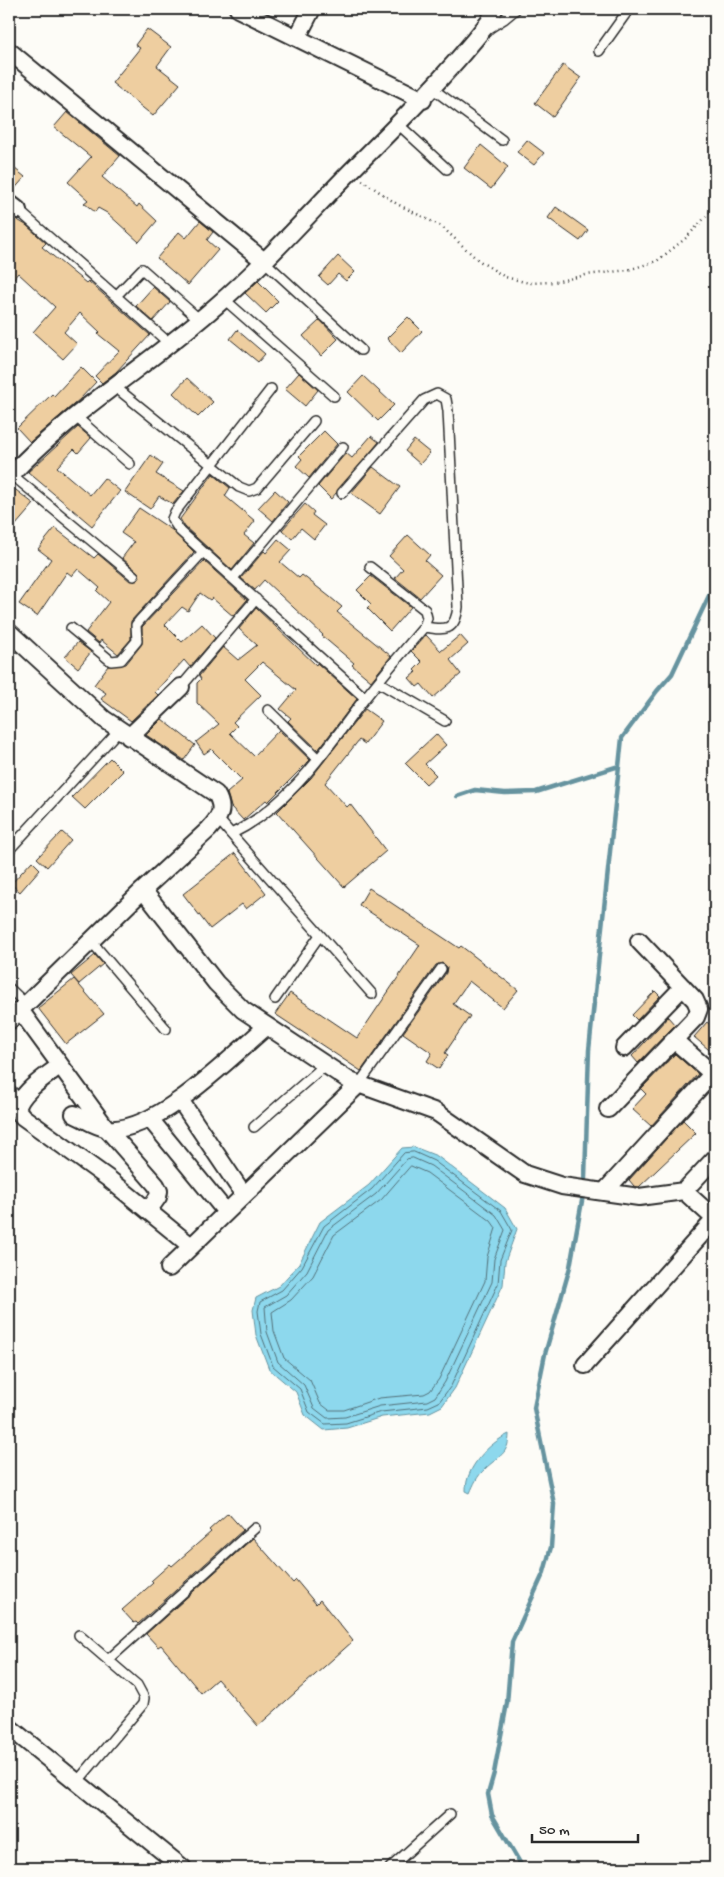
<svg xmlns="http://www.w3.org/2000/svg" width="724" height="1877" font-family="'Gochi Hand',sans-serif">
<rect width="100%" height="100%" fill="#fdfcf7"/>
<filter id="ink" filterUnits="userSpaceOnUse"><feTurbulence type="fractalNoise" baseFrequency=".02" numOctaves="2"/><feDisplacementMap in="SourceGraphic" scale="10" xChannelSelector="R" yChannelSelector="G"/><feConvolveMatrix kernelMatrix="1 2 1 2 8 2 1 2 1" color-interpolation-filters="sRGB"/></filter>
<g filter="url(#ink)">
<path fill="#8dd8ed" stroke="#66939f" d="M414 1147 437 1156 505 1208 517 1229 505 1262 503 1285 455 1388 442 1406 430 1412 382 1417 347 1428 324 1430 305 1415 296 1392 269 1369 256 1335 253 1310 256 1298 279 1286 299 1264 320 1222 369 1185 402 1148Z
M509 1434C509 1455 498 1456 485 1469 477 1476 474 1484 470 1493L466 1491C465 1468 489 1443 509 1434Z"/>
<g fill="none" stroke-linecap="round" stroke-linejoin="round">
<path stroke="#527079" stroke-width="1" d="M414 1152 434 1161 501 1211 512 1230 500 1260 498 1284 451 1386 439 1402 428 1407 381 1412 346 1423 325 1424 309 1412 300 1389 273 1366 261 1334 258 1311 260 1302 282 1290 302 1267 324 1226 372 1189 404 1153Z
M413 1158 431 1166 496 1215 505 1230 494 1259 492 1282 445 1382 435 1397 427 1401 380 1406 345 1417 327 1418 314 1408 304 1385 278 1362 267 1332 265 1307 286 1295 307 1271 328 1230 376 1194 407 1159Z
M411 1166 427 1173 491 1221 496 1228 487 1257 485 1281 439 1379 430 1391 424 1394 379 1398 344 1410H329L320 1403 310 1380 284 1358 274 1331 272 1312 291 1300 313 1276 334 1235 381 1200Z"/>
<path stroke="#66939f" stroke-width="4.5" d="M457 796 475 790 505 793 536 792 619 766
M523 1868 492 1815 488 1794 494 1773 507 1703 512 1642 544 1572 551 1547 554 1504 534 1408 545 1354 570 1267 582 1201 585 1178 589 1050 622 738 657 691 672 674 715 583"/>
</g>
<path fill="#eecea0" stroke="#2b2b2b" d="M147 29 171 47 157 66 180 84 153 116 112 83 140 48 135 45Z
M563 65 581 78 553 117 535 103Z
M67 112 120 156 102 177 137 207 139 204 157 221 139 242 107 213 98 208 95 212 84 203 88 200 68 182 91 157 54 127Z
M527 140 544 153 534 165 517 152Z
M481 145 508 167 491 189 464 168Z
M9 164 25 177 11 193H9Z
M556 207 588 230 580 241 548 218Z
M9 215 26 225 46 243 42 247 86 283 88 281 150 335 116 372 102 383 95 376 119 351 98 334 100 332 80 313 64 332 77 344 63 359 33 332 55 307 18 273 9 284Z
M200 221 213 232 207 240 218 250 188 285 157 258 179 232 186 238Z
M338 256 355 272 346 281 338 274 328 285 319 277Z
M258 281 278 301 266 313 245 293Z
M153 287 170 302 153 321 136 306Z
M408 317 422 331 401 353 387 338Z
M320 320 338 339 321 356 303 336Z
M237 330 265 354 258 362 230 339Z
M81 367 96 382 80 399 30 442 17 428 52 394 54 396Z
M299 373 318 390 305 406 285 389Z
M363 376 394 405 378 421 348 392Z
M187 378 213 402 198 417 173 393Z
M78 427 91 438 78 453 74 449 57 467 90 495 104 478 120 491 92 526 28 472Z
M324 431 337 444 309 478 296 466 302 459 299 456Z
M371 436 379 442 331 499 318 486 346 453 352 458Z
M414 440 430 453 420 464 405 451Z
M151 455 163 464 156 474 184 491 173 504 159 496 150 509 125 492Z
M373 467 400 487 380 514 351 493Z
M213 474 230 488 225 496 255 521 244 535 254 543 232 570 185 527 180 519Z
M9 487H12L34 504 9 533Z
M275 490 288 502 273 521 258 508Z
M305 504 314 512 312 515 325 525 314 539 301 528 292 539 282 530Z
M139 508 172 530 194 552 131 621V639L118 654 101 640 99 643 86 632 109 602 97 591 100 588 78 569 72 576 67 572 37 616 19 604 51 559 38 549 55 528 94 558 98 554 130 581 138 580 140 577 138 572 122 558 134 542 121 533Z
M408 535 430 555 425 561 441 575 420 598 395 578 403 569 389 556Z
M278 539 291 550 280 562 299 578 302 575 330 597 342 607 337 612 391 656 371 681 352 665 354 663 322 636 323 635 264 580 255 590 241 578 264 551 266 553Z
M204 561 247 600 233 616 212 598 210 600 200 593 188 611 182 607 165 625 182 642 202 624 215 638 190 667 184 660 155 692 158 695 131 721 101 699 106 693 94 685 108 666 126 664 142 644V627Z
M371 576 411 607 390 631 367 608 371 604 357 590Z
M256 608 316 665 317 663 357 699 318 750 288 721 291 718 280 709 296 690 262 662 245 679 261 695 233 722 237 726 230 733 254 756 279 730 310 760 268 802 266 800 243 820 231 807 227 793 242 780 211 749 204 754 196 742 219 724 197 703V683L201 679 199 676 223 647 238 660 257 645 239 629Z
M426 635 441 651 460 635 468 644 450 660 461 674 433 698 421 684 417 687 409 678 416 672 414 670 422 662 411 651Z
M78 642 91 652 78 668 65 657Z
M365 709 382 721 365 744 359 740 325 783 347 807 350 804 386 851 344 887 277 812 311 778Z
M162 719 195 745 184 760 146 735Z
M436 734 446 745 425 764 436 775 426 784 405 763Z
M110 758 123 771 85 809 72 797Z
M62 832 71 840 47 867 37 858Z
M235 853 266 893 246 909 242 904 210 929 183 894Z
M32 861 40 869 20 892 11 884Z
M369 888 459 948 461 946 518 990 503 1008 469 981 453 1004 470 1016 445 1053 448 1055 439 1069 427 1061 432 1053 403 1033 446 973 447 967 442 963 436 965 361 1071 275 1014 290 993 357 1038 420 945 359 905Z
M95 955 103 964 79 984 71 975Z
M74 979 104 1014 66 1044 38 1008Z
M655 991 660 996 637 1020 632 1015Z
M668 1017 675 1025 638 1063 632 1056Z
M707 1022 715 1029V1055L694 1037Z
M675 1054 698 1074 651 1126 632 1109 646 1094 641 1089Z
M683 1120 696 1133 639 1187 634 1186 629 1180Z
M228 1513 243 1530 138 1624 136 1622 134 1623 122 1610 153 1583 151 1581 170 1564 172 1566 211 1532 209 1530Z
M253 1538 293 1583 296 1580 316 1604 320 1600 353 1641 258 1726 217 1679 201 1693 161 1645 158 1647 146 1634Z"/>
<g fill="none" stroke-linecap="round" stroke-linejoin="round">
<g stroke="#2b2b2b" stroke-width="12">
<path id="lane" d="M488 29 504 19 516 9
M599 51 629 9
M433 89 502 140
M398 124 447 169
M18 210 170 344
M265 262 361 350
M116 296 142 269 200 320
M224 299 334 396
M114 386 239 487 249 491 257 488 314 421
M271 389 175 512 172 519 180 531 365 698
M75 416 130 464
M11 474 134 576
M342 493 424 400 437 394 446 399 448 411 458 607C455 632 445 630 424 627
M233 578 343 447
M71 628 111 661 121 660 137 641 136 625 140 620 203 552
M378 682 445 721
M181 687 256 599
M268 710 318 759
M218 819 231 834C290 806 327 748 365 698 384 674 404 650 424 627L427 618 425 610 370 567
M231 834 372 994
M9 850 119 730
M91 941 166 1029
M9 988 26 1004
M275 999 320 935
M359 1084 441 969
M9 1088 20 1101
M254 1127 325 1065
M108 1660 255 1528
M77 1782 143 1704 144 1698 137 1685 79 1635
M390 1868 450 1814"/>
</g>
<g stroke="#2b2b2b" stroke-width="20">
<path id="street" d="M238 9 423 100
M297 38 312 9
M9 51 265 262
M9 203 18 210
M9 477C70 411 149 365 216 306 264 265 306 217 350 172 399 123 446 76 489 22L493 13 492 9
M9 632 104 719 216 794C225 809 220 817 209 829L143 890 9 1021
M129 737 181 687
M143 890 216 983 243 1010 350 1081 436 1112 525 1174 562 1186 639 1197 684 1191 715 1219
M20 1010 107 1129 156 1185 159 1191 158 1197 148 1211
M674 1040 715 1076
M624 1048 683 987
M60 1065C46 1077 20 1092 17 1110L23 1117 109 1179 191 1246
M180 1100 244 1195
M608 1109 696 1017 699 1009 695 1000 639 941
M74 1114C84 1119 98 1128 109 1129 156 1133 231 1057 266 1027
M150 1119 226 1212
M605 1191 715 1071
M684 1191 715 1158
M169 1268 359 1084
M585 1365 715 1219
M9 1727 183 1868"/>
</g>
<path stroke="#2b2b2b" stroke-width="2.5" stroke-dasharray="1 4" stroke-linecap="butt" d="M362 180 397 204 441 226 478 260 505 277 529 283 555 282 586 275 628 270 657 261 686 238 715 207"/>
<use href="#lane" stroke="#fdfcf7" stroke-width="9"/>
<use href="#street" stroke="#fdfcf7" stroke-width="16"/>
</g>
</g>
<rect width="724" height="1877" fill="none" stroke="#fdfcf7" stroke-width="30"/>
<rect x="15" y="15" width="694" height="1847" fill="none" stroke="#2b2b2b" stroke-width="2" filter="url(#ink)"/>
<path d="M532 1834v8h106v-8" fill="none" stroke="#2b2b2b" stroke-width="2.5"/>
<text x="539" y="1834" font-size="15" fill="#2b2b2b" stroke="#fdfcf7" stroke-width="4" paint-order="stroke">50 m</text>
</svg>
